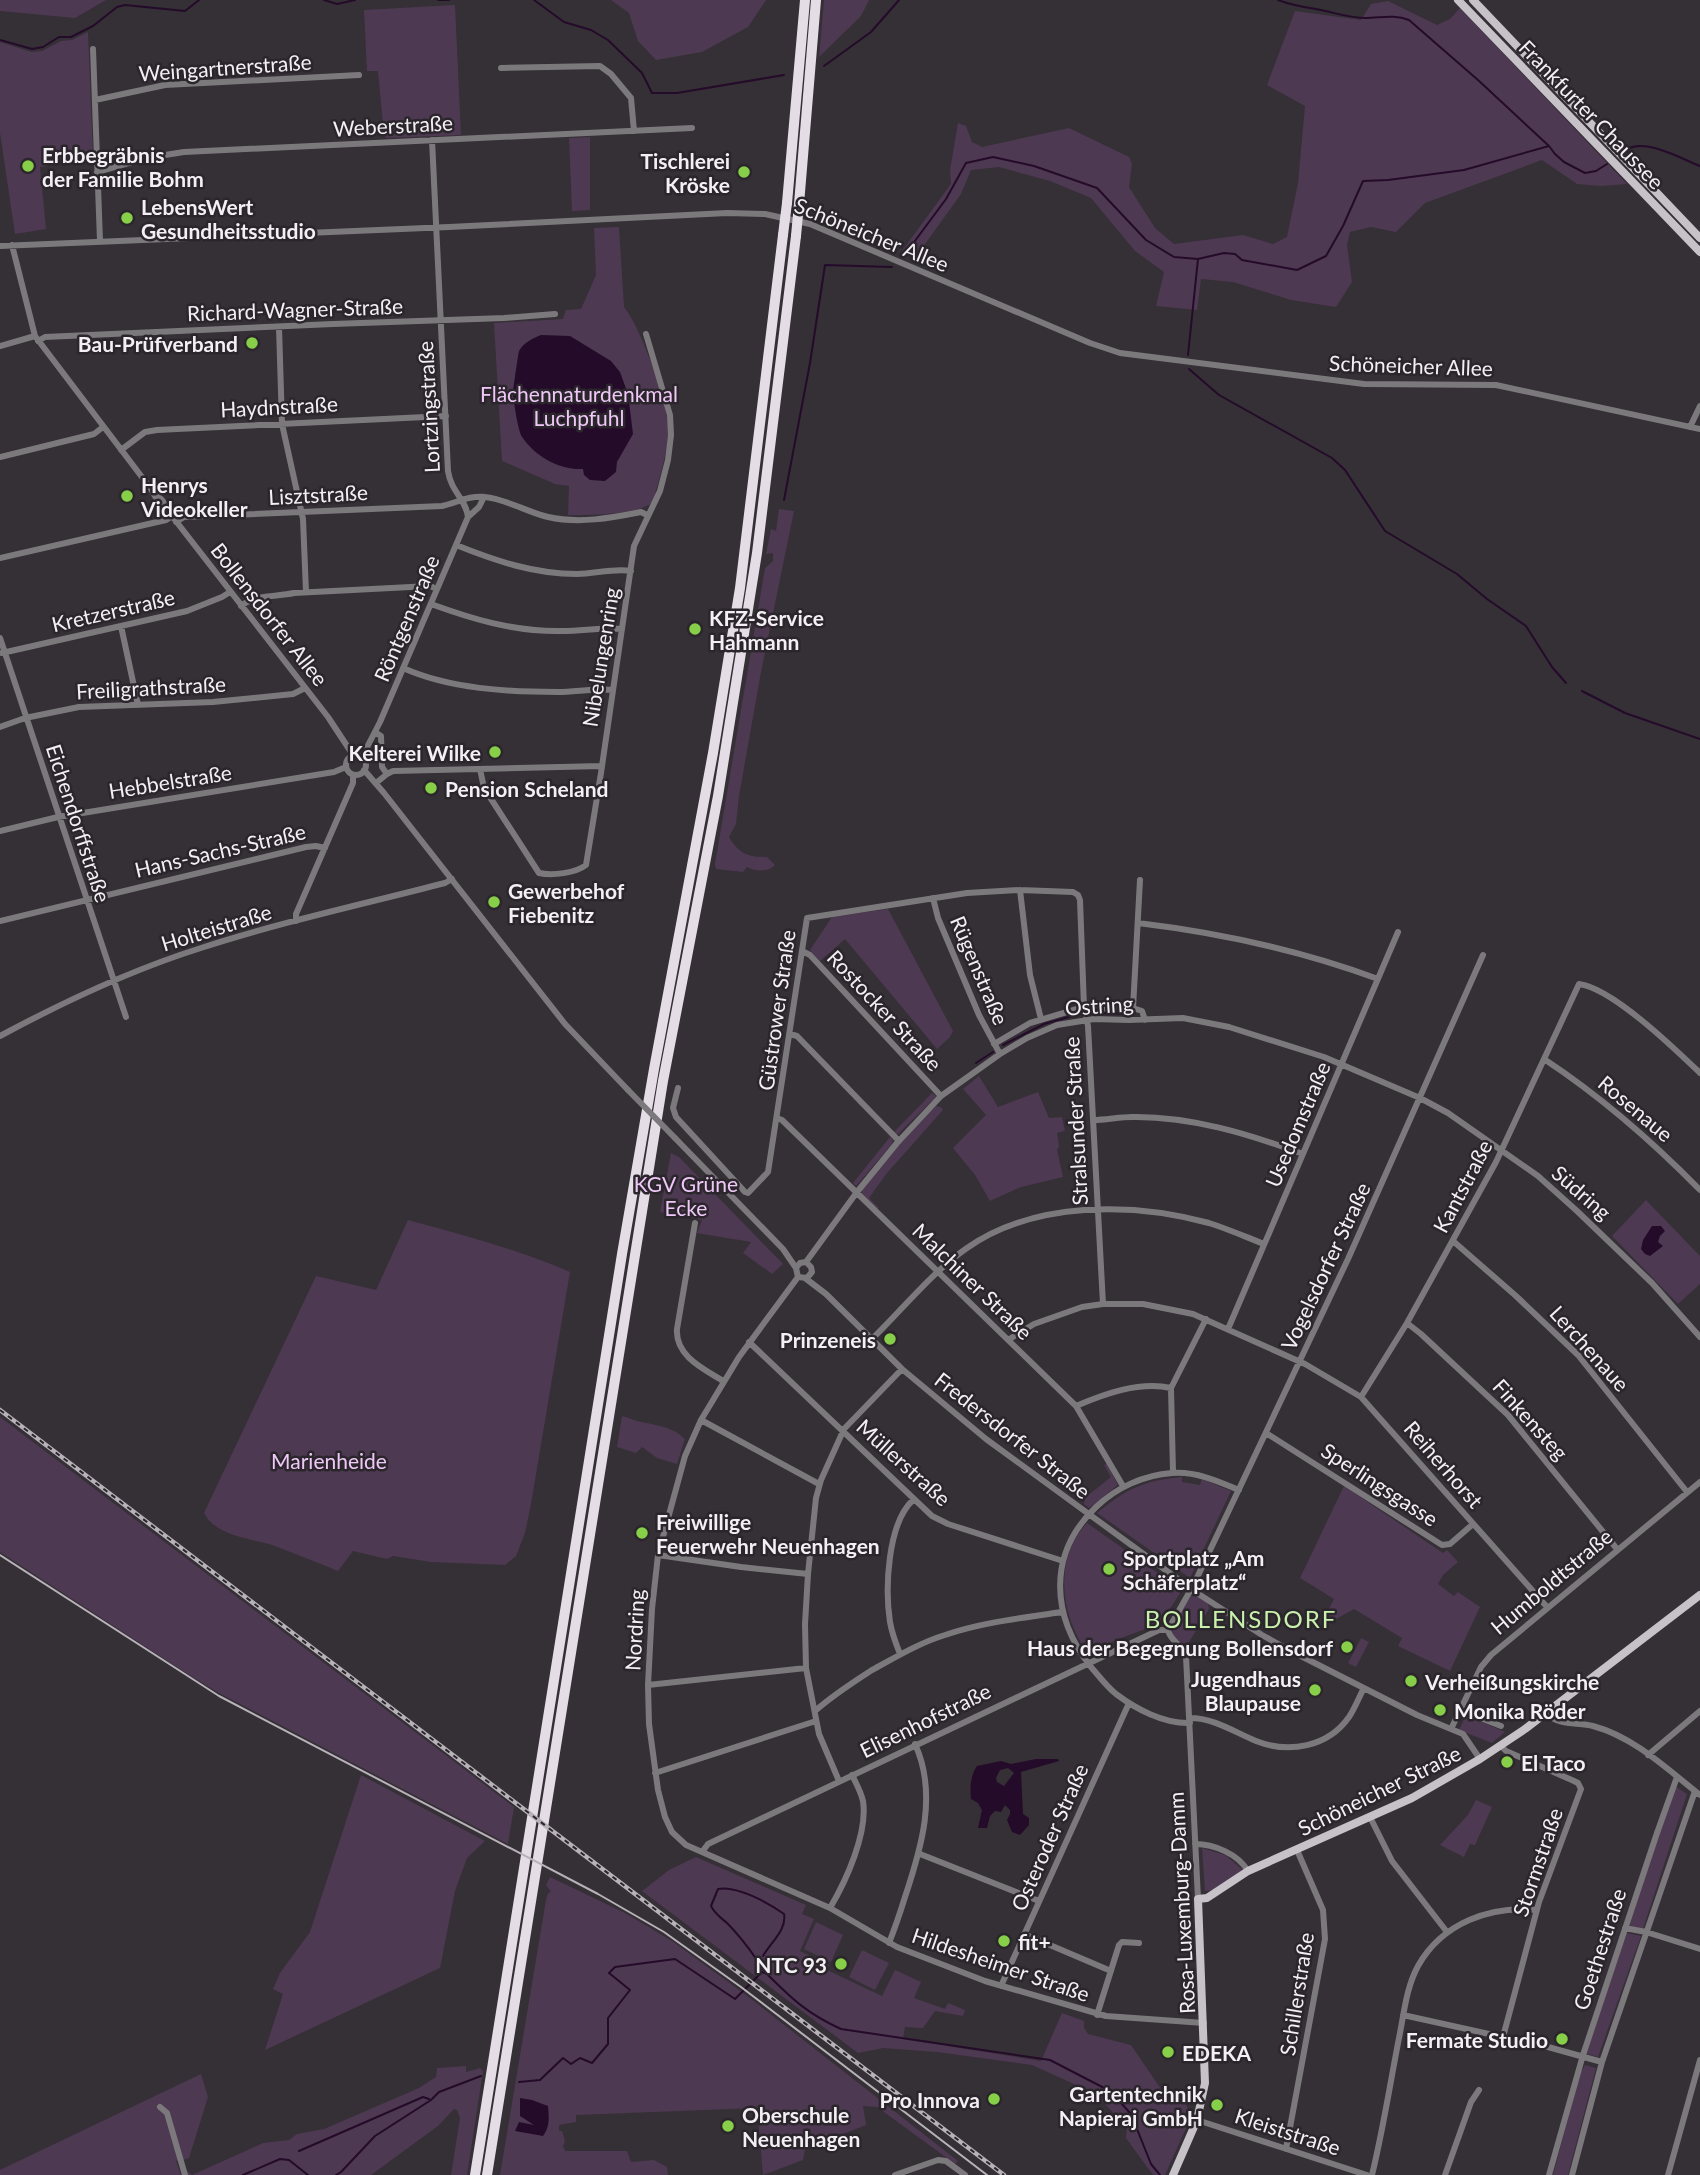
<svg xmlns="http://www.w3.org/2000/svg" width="1700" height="2175" font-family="Lato,sans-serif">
<rect width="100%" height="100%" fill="#352f36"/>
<path fill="#4e3952" d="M0 0H106L75 18 0 11Z
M611 0H766L748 27 702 52 656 60 638 41 629 13Z
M824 0H869L861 16 819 57Z
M1388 1 1437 25 1450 19 1460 8 1627 184 1601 186 1577 184 1542 160 1425 203 1396 232 1371 227 1350 232 1347 245 1352 282 1336 307 1291 300 1233 282 1201 279 1197 310 1156 306 1164 272 1135 251 1091 198 1050 181 999 167 971 170 961 194 915 258 902 251 951 184 950 170 958 123 966 126 972 142 982 147 1069 128 1129 157 1132 164 1129 187 1155 228 1174 244 1243 235 1273 244 1287 237 1298 183 1305 106 1267 85 1295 11 1361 20 1371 4Z
M455 5 461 135 387 138 384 135 378 71H367L364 10Z
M88 32 93 156 47 163V166L40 167 46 229 15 234 0 133V42L31 52 42 51 61 41 72 40Z
M590 137V210L572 211 569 138Z
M619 227 624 307C640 326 666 398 668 423 670 448 659 477 653 502 639 515 588 515 568 515L569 486 555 484 502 461 494 323 563 319 566 310 581 309 596 275 594 228Z
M779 509 794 511 761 672 739 796 736 824 729 837C739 854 748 857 767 857L775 865C768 872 756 872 747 867L743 872 716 869 715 864 765 568 773 561V553L766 554 771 529 776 531Z
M888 909 953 1031 950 1037 937 1049 845 939 820 961 810 950 832 917Z
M979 1076 998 1107 1038 1092 1049 1118 1062 1117 1065 1131 1057 1133 1059 1146 1057 1150 1063 1177 1021 1187 990 1201 975 1175 953 1148 986 1115 963 1089Z
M932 1093 936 1096 935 1098 897 1135 894 1132Z
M936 1106 941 1107 943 1110 887 1173 869 1198 879 1208 877 1209 862 1194V1189L902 1140Z
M890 1137 893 1140 892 1144 856 1186 853 1183Z
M671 1153 679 1157 783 1264 772 1274 743 1253 751 1242 697 1233 702 1220 660 1212Z
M1646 1200 1700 1256V1284L1678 1304 1612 1236Z
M408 1220C463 1235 517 1249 570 1272L531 1504 525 1533 516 1556 505 1565 431 1562 393 1556 387 1559 353 1551 338 1571C316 1562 294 1553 272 1545 249 1538 216 1536 204 1513L316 1276 376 1290Z
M622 1416C630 1418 638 1422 646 1423 661 1426 674 1428 685 1439L677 1464 657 1458 642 1447 636 1453 617 1447Z
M0 1417 514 1807 508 1844 219 1693 186 1673 0 1552Z
M1107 1464 1118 1485 1089 1508 1084 1504 1085 1499 1081 1501 1111 1477 1104 1465Z
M1182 1477V1482L1200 1485 1202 1479 1231 1491 1190 1578 1097 1513C1126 1489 1145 1480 1182 1477Z
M1344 1486 1443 1553 1447 1550 1458 1562 1443 1575 1438 1584 1454 1596 1458 1592 1480 1607 1450 1671 1398 1646 1402 1638 1354 1609 1325 1625 1323 1620 1334 1599 1300 1578Z
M1087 1523 1182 1590 1161 1623 1116 1640 1088 1654C1060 1615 1053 1560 1087 1523Z
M1195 1595 1208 1602 1209 1609 1186 1647 1175 1639 1171 1628 1191 1596Z
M1361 1638 1369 1642 1356 1667 1348 1663Z
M1466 1715 1505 1732 1492 1743 1459 1730Z
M361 1775 485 1841 467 1858 455 1891 440 1968 265 2050 283 1994 273 1989 280 1973 310 1932Z
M1675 1786 1687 1794 1643 1929 1628 1925Z
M1476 1800 1492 1807 1475 1845 1470 1844 1464 1857 1440 1845 1468 1815Z
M1202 1848 1225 1855 1243 1870 1213 1890 1205 1891Z
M696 1857 806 1905 802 1914 814 1919 800 1951 829 1965 827 1970 882 1996 895 1970 921 1982 914 1998 945 2009 948 2003 965 2010 963 2016 935 2011 923 2028 905 2027 903 2039 1041 2061 1062 2013 1084 2021V2028L1088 2034 1131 2045 1163 2092 1182 2094 1191 2117 1165 2175H1153L1126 2138 1127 2128 1096 2094 1032 2065 937 2052 883 2048 858 2053 642 1891 669 1870Z
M550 1877 625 1913 672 1941 746 1995 958 2161 955 2164 877 2107 863 2106 866 2125 805 2149 803 2160 763 2175 757 2108 576 2115V2122L559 2125V2131H562L565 2141 563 2146 565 2151H627L631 2162 654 2160 667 2167 668 2175H500L546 1900 548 1893 551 1892 546 1885Z
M816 1922 843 1935 831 1962 804 1949Z
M1627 1933 1641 1936 1598 2057 1585 2053Z
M862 1950 889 1963 875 1990 849 1977Z
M1585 2065 1596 2068 1568 2175H1553L1580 2074Z
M466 2066V2072L480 2068 483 2071 467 2175H451L460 2118 457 2110 454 2109 438 2126 371 2175H187L182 2159 176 2161 181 2175H0V2170L201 2074 208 2097 189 2158 183 2160 186 2170 192 2175 263 2143 289 2140 297 2134 324 2129 419 2088 436 2077 437 2068Z"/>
<path fill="#250b2a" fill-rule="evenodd" d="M541 335 570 336 611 361 620 372 628 394 633 434 617 462 616 472 605 481 590 480 584 475 583 469C559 470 536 457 522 437 518 431 514 403 513 394 513 390 518 355 519 351 523 343 533 338 541 335Z
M1652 1226H1661L1665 1231 1660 1236 1658 1242 1663 1246 1650 1256 1645 1254 1641 1249 1643 1240Z
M1036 1759H1058L1059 1761 1021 1772 1023 1814 1029 1818V1825L1020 1835 1012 1832 1007 1820 1010 1814V1810L1005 1805 1001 1812 995 1811 990 1816 987 1828H978L982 1810 978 1803 971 1799C970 1788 970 1776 977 1766L1001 1761 1011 1764ZM1008 1768 1014 1773 1004 1786 997 1782 996 1778 1000 1770Z
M520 2098 532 2100 548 2106C549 2117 550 2127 543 2136L515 2131 519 2122 534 2125 520 2116Z"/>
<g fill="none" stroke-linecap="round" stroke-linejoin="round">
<path stroke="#250b2a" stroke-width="2" d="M324 0 337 4 355 0
M438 0H449
M534 0 564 22 591 30 608 40 642 73 652 93H677L784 75
M1278 0C1291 5 1303 7 1316 9 1333 12 1348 18 1365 18 1381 18 1394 14 1409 20L1478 80 1549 146 1555 154 1564 162 1585 173 1596 171 1607 164
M0 40 32 49 43 47 59 37H71L93 26 117 7 125 5 185 11 199 0
M824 66 871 32 899 0
M1628 149C1645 138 1682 159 1700 166
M906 253 946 199 966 163 993 157 1034 166 1097 188 1146 240 1174 257 1198 259 1224 253 1235 254 1242 260 1297 270 1326 256 1343 226 1363 181 1388 180 1464 170 1549 146
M1188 355 1198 259
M1189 369 1219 395 1332 458 1345 470 1385 531 1457 574 1487 599 1526 626 1552 667 1566 683
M784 500 810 363 825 265 892 267
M1582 691 1625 713 1700 739
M1092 1013 1133 1014
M1003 1045 1044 1024 1079 1014
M976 1063 993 1052
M757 1960C748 1947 738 1934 727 1923 720 1917 715 1914 711 1906L718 1889C736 1885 769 1903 784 1914 787 1930 771 1942 763 1956
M519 2082 540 2080 563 2058 571 2064 580 2058 592 2063 608 2044V2018L630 1990 609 1973 615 1967 675 1959 735 1999 762 1972 767 1974C793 2000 808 2014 841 2029L1050 2060 1110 2091 1131 2114 1151 2164 1160 2175
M299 2151 423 2097 429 2099
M243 2175 280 2159 289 2160 308 2175
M336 2175 341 2172 375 2136 431 2100 439 2092 481 2076"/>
<path stroke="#7c797d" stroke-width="6" d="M93 49 100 241
M501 68 600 66 611 74 631 98 634 131
M95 100 165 85 359 75
M97 172 146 158 184 152 692 128
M12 245 35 336 151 489 162 500 170 512
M0 246 449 227 727 213 765 214 810 224 1090 343 1120 353 1364 384 1496 385 1700 429
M279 327 282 424 303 519 306 592
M38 341 45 337 333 324 504 318 555 314
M0 346 35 336
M1690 427 1700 406
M121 450 145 432 157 430 446 416
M0 457 94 434 103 427
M151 489 160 505 172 516 328 717 353 755
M468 517 479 507 484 497
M176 522 184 517 442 506C456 503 470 495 485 497 506 499 527 512 548 517 579 524 611 518 641 512L647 515
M456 545C496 561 534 574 577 574 595 574 613 568 631 571
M0 558 166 520 172 516
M431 604C472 619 512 631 557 631 579 632 600 627 622 629
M241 606C256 594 276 597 294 593L430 586 437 589
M121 626 138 705
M0 638 126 1017
M2 653 187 611 222 597 230 592
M403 668C450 689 508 692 558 692 576 692 595 688 613 690
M0 727 25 718 79 707 213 702 293 694 305 688
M375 732 381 736 382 767 387 774
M346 765a10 10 0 1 1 20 0a10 10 0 1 1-20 0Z
M362 757 380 722 468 517C466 499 451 492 448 471L432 140
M480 769 484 788 539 873C552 876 576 873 586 865L601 773 634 546 660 491 668 460 671 435 670 415 646 334
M364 770 384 793 565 1024 628 1090
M376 783 387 774 393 771 601 766
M0 831 58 817 334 772 346 767
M1140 880 1133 1008 1142 1011 1145 1020
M1020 890 1030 975 1041 1019
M933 898 938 918 979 1015 1000 1054
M0 921 306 847 316 846 325 848
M296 921V914L353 783V775
M1138 923C1221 933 1300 950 1378 979
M802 951 810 955 941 1096
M790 1034 797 1036 899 1141
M0 1036C65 1001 131 970 201 948 281 922 364 904 445 883L452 879
M994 1044 1030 1023 1077 1009 1133 1008
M1544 1059C1600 1096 1653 1142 1700 1190
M678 1088 673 1108 676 1117 745 1192 748 1193 768 1172 807 918 967 893 1020 890 1073 892 1078 895 1080 900 1084 1007 1088 1026 1103 1304
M777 1118 782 1120 1076 1406 1123 1486
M1093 1120C1106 1120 1119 1117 1132 1117 1190 1116 1249 1134 1303 1154
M675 1138 783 1249 796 1268 798 1277 807 1278 812 1272 811 1267 806 1262 800 1263 796 1268
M695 1223 677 1329C675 1356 704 1369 723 1381
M1453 1241 1516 1296 1578 1355 1687 1492
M806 1262 857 1192 897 1143 941 1096 1000 1054 1027 1038 1057 1025 1094 1019 1129 1020 1183 1018 1229 1027 1324 1057 1420 1098 1448 1113 1538 1176 1577 1211 1652 1283 1700 1337
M798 1277 739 1357 701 1420 685 1456 658 1555 652 1609 648 1685 649 1724 658 1790 665 1817 672 1832 686 1845 830 1908 897 1947 985 1981 1106 2016 1204 2023
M805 1278 826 1294 902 1369 986 1439 1197 1593 1262 1635 1289 1650 1417 1715 1463 1734 1480 1759
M1407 1323 1421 1334 1508 1415 1617 1549
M1228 1329 1398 932
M871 1340C903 1309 931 1273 967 1248 1034 1201 1133 1202 1209 1223 1228 1229 1246 1237 1264 1244
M1008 1340 1034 1324 1082 1307 1103 1304H1143L1193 1314 1305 1364 1361 1397 1547 1607
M749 1342 932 1516 948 1524 1063 1561
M1361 1397 1407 1323 1496 1162 1579 984C1612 988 1675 1049 1700 1073
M1076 1406C1104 1394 1139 1381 1171 1388
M701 1420 819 1484
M1266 1433 1442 1545 1450 1544 1473 1524
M1173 1472 1171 1388 1206 1319
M658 1555 741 1567 808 1574
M1168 1630 1194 1584 1348 1259 1483 955
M1168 1630C1171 1643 1183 1644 1186 1656L1198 1899
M900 1654C896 1644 892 1634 890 1622 885 1590 887 1524 913 1500
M648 1685 806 1668
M1460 1710 1501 1726
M815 1711C833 1695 852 1683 872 1670 896 1657 919 1643 945 1635 983 1622 1023 1618 1062 1612
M1546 1713C1558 1726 1577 1722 1593 1726 1634 1737 1667 1769 1700 1795
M1190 1718C1214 1718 1234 1732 1256 1741 1289 1754 1328 1747 1349 1717 1355 1708 1359 1697 1364 1688
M1190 1723C1164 1724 1136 1709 1116 1694 1106 1686 1099 1676 1091 1667 1051 1616 1047 1554 1096 1507 1116 1488 1143 1475 1172 1473 1195 1471 1218 1481 1239 1490
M1451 1729 1481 1667 1491 1655 1700 1482
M1501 1746 1506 1751 1574 1781 1578 1783 1581 1789 1539 1902 1503 2037
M1648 1755 1700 1711
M655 1773 816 1721
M839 1781 819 1734 806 1668 805 1624 808 1574 816 1498 821 1480 844 1429 902 1369
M1370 1817 1392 1861 1447 1932
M1195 1844C1214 1844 1238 1854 1248 1871
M702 1852 708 1844 1159 1630H1168
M920 1854 1039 1901
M830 1908C846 1881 868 1833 863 1801 861 1792 856 1783 852 1775
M1625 1928 1646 1932 1700 1949
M1024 1934 1111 1971
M889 1943C895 1928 900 1913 905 1897 921 1849 938 1794 915 1744
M1001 1986 1129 1703
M1097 2015 1119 1945 1122 1942 1139 1943
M1403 2015 1548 2047 1602 2062
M160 2107 167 2113 185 2175
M1197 2120 1367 2175
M1286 2149 1325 1939 1323 1910 1297 1850
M895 2175 938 2160 946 2161 965 2175
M1372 2175C1383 2130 1390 2084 1399 2038 1404 2014 1406 1988 1418 1966 1442 1923 1491 1905 1537 1910
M1445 2175 1471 2102 1479 2090
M1549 2175 1583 2055 1657 1833 1677 1777
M1572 2175 1602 2062 1695 1791
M1668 2175 1700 2060"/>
<path stroke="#c7c1c8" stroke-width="8" d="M1458 0 1700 252
M1473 0 1700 238
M1173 2175 1197 2120 1205 2083 1198 1899 1207 1898 1248 1871 1412 1798 1480 1759 1525 1729 1700 1595"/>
<path stroke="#e4dde6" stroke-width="10" d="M787 203 805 0
M799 204 816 0
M475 2175 622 1254 654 1069 713 753 740 588 783 235
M487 2175 663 1081 718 796 757 553 796 236"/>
<path stroke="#b7b2b8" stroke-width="2" d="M0 1555 219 1696 598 1894 664 1932 741 1987 987 2175"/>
<g stroke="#b7b2b8" stroke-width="4.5">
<path id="rail" d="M0 1410 1004 2175"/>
</g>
<use href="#rail" stroke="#2b262c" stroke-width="2" stroke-dasharray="5" stroke-linecap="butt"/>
<path stroke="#7c797d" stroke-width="6" d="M628 1090 675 1138"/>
<path stroke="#e4dde6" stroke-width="10" d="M783 235 787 203
M796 236 799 204"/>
</g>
<g fill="#88cf49" stroke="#2b262c" stroke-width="2.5">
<circle cx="28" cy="166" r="7"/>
<circle cx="744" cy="172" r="7"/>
<circle cx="127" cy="218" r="7"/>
<circle cx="252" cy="343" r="7"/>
<circle cx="127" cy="496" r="7"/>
<circle cx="695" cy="629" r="7"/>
<circle cx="495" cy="752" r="7"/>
<circle cx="431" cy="788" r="7"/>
<circle cx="494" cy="902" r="7"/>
<circle cx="890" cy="1339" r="7"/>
<circle cx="642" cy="1533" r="7"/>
<circle cx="1109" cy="1569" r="7"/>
<circle cx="1347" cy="1647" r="7"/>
<circle cx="1411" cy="1681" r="7"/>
<circle cx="1315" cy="1690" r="7"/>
<circle cx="1440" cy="1710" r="7"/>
<circle cx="1507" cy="1762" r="7"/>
<circle cx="1004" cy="1941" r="7"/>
<circle cx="841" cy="1964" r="7"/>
<circle cx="1562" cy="2039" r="7"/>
<circle cx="1168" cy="2052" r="7"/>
<circle cx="994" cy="2099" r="7"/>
<circle cx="1217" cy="2105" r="7"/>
<circle cx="728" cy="2126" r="7"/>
</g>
<g text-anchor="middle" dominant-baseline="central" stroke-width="5" stroke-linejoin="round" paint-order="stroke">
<g font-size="21" fill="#f3eff4" stroke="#2b262c">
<text transform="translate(225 67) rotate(-4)">Weingartnerstraße</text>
<text transform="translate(1592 114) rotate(46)">Frankfurter Chaussee</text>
<text transform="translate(393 125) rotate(-3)">Weberstraße</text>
<text transform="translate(872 234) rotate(22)">Schöneicher Allee</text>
<text transform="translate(295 309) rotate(-2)">Richard-Wagner-Straße</text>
<text transform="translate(1411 365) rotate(2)">Schöneicher Allee</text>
<text transform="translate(279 406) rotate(-3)">Haydnstraße</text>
<text transform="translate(428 407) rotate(-93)">Lortzingstraße</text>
<text transform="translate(318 494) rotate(-3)">Lisztstraße</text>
<text transform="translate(113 610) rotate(-13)">Kretzerstraße</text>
<text transform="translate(270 614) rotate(52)">Bollensdorfer Allee</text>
<text transform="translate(406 618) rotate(-67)">Röntgenstraße</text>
<text transform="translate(600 657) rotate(-81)">Nibelungenring</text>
<text transform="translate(151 687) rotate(-3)">Freiligrathstraße</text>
<text transform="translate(170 781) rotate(-9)">Hebbelstraße</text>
<text transform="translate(79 823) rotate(72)">Eichendorffstraße</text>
<text transform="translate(220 850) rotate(-13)">Hans-Sachs-Straße</text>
<text transform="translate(216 927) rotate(-17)">Holteistraße</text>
<text transform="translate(980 970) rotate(67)">Rügenstraße</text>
<text transform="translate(1099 1005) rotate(-4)">Ostring</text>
<text transform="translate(776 1010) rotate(-82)">Güstrower Straße</text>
<text transform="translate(885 1010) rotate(47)">Rostocker Straße</text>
<text transform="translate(1636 1108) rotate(40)">Rosenaue</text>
<text transform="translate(1075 1121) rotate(-93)">Stralsunder Straße</text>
<text transform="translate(1297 1124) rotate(-67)">Usedomstraße</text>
<text transform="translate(1462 1186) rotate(-62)">Kantstraße</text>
<text transform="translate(1582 1192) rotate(41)">Südring</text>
<text transform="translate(1325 1266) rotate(-65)">Vogelsdorfer Straße</text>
<text transform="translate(973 1281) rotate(44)">Malchiner Straße</text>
<text transform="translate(1590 1348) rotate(48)">Lerchenaue</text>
<text transform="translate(1531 1419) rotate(48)">Finkensteg</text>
<text transform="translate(1013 1435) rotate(38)">Fredersdorfer Straße</text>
<text transform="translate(904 1462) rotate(42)">Müllerstraße</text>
<text transform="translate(1444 1464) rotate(49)">Reiherhorst</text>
<text transform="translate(1380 1484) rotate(33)">Sperlingsgasse</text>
<text transform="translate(1551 1581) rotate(-40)">Humboldtstraße</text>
<text transform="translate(634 1630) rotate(-87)">Nordring</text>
<text transform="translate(925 1720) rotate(-26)">Elisenhofstraße</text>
<text transform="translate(1379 1790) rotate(-26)">Schöneicher Straße</text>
<text transform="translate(1049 1837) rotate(-66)">Osteroder Straße</text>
<text transform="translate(1537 1862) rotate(-71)">Stormstraße</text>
<text transform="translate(1181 1903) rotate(-93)">Rosa-Luxemburg-Damm</text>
<text transform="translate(1599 1949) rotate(-72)">Goethestraße</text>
<text transform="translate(1001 1964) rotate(19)">Hildesheimer Straße</text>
<text transform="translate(1296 1994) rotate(-81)">Schillerstraße</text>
<text transform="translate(1288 2131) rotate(18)">Kleiststraße</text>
</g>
<g font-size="21" font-weight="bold" fill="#f3eff4" stroke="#2b262c" text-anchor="start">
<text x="42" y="154">Erbbegräbnis<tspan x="42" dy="24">der Familie Bohm</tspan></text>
<text x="730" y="160" text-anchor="end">Tischlerei<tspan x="730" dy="24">Kröske</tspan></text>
<text x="141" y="206">LebensWert<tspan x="141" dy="24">Gesundheitsstudio</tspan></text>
<text x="238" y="343" text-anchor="end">Bau-Prüfverband</text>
<text x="141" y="484">Henrys<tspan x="141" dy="24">Videokeller</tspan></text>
<text x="709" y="617">KFZ-Service<tspan x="709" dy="24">Hahmann</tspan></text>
<text x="481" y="752" text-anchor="end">Kelterei Wilke</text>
<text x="445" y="788">Pension Scheland</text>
<text x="508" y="890">Gewerbehof<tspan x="508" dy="24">Fiebenitz</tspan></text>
<text x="876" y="1339" text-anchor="end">Prinzeneis</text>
<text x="656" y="1521">Freiwillige<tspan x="656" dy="24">Feuerwehr Neuenhagen</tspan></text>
<text x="1123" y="1557">Sportplatz „Am<tspan x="1123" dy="24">Schäferplatz“</tspan></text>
<text x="1333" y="1647" text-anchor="end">Haus der Begegnung Bollensdorf</text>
<text x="1301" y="1678" text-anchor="end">Jugendhaus<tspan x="1301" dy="24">Blaupause</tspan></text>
<text x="1425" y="1681">Verheißungskirche</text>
<text x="1454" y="1710">Monika Röder</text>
<text x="1521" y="1762">El Taco</text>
<text x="1018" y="1941">fit+</text>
<text x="827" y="1964" text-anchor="end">NTC 93</text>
<text x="1548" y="2039" text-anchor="end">Fermate Studio</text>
<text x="1182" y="2052">EDEKA</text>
<text x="1203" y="2093" text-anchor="end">Gartentechnik<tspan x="1203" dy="24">Napieraj GmbH</tspan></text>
<text x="980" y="2099" text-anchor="end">Pro Innova</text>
<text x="742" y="2114">Oberschule<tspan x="742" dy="24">Neuenhagen</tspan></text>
</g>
<g font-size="21" fill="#efc8f8" stroke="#2b262c">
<text x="579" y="393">Flächennaturdenkmal<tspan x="579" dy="24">Luchpfuhl</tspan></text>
<text x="686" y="1183">KGV Grüne<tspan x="686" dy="24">Ecke</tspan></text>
<text x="329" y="1460">Marienheide</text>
</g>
<g font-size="24" letter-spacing="2" fill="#c9f1ad" stroke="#2b262c">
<text x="1241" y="1618">BOLLENSDORF</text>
</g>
</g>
</svg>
